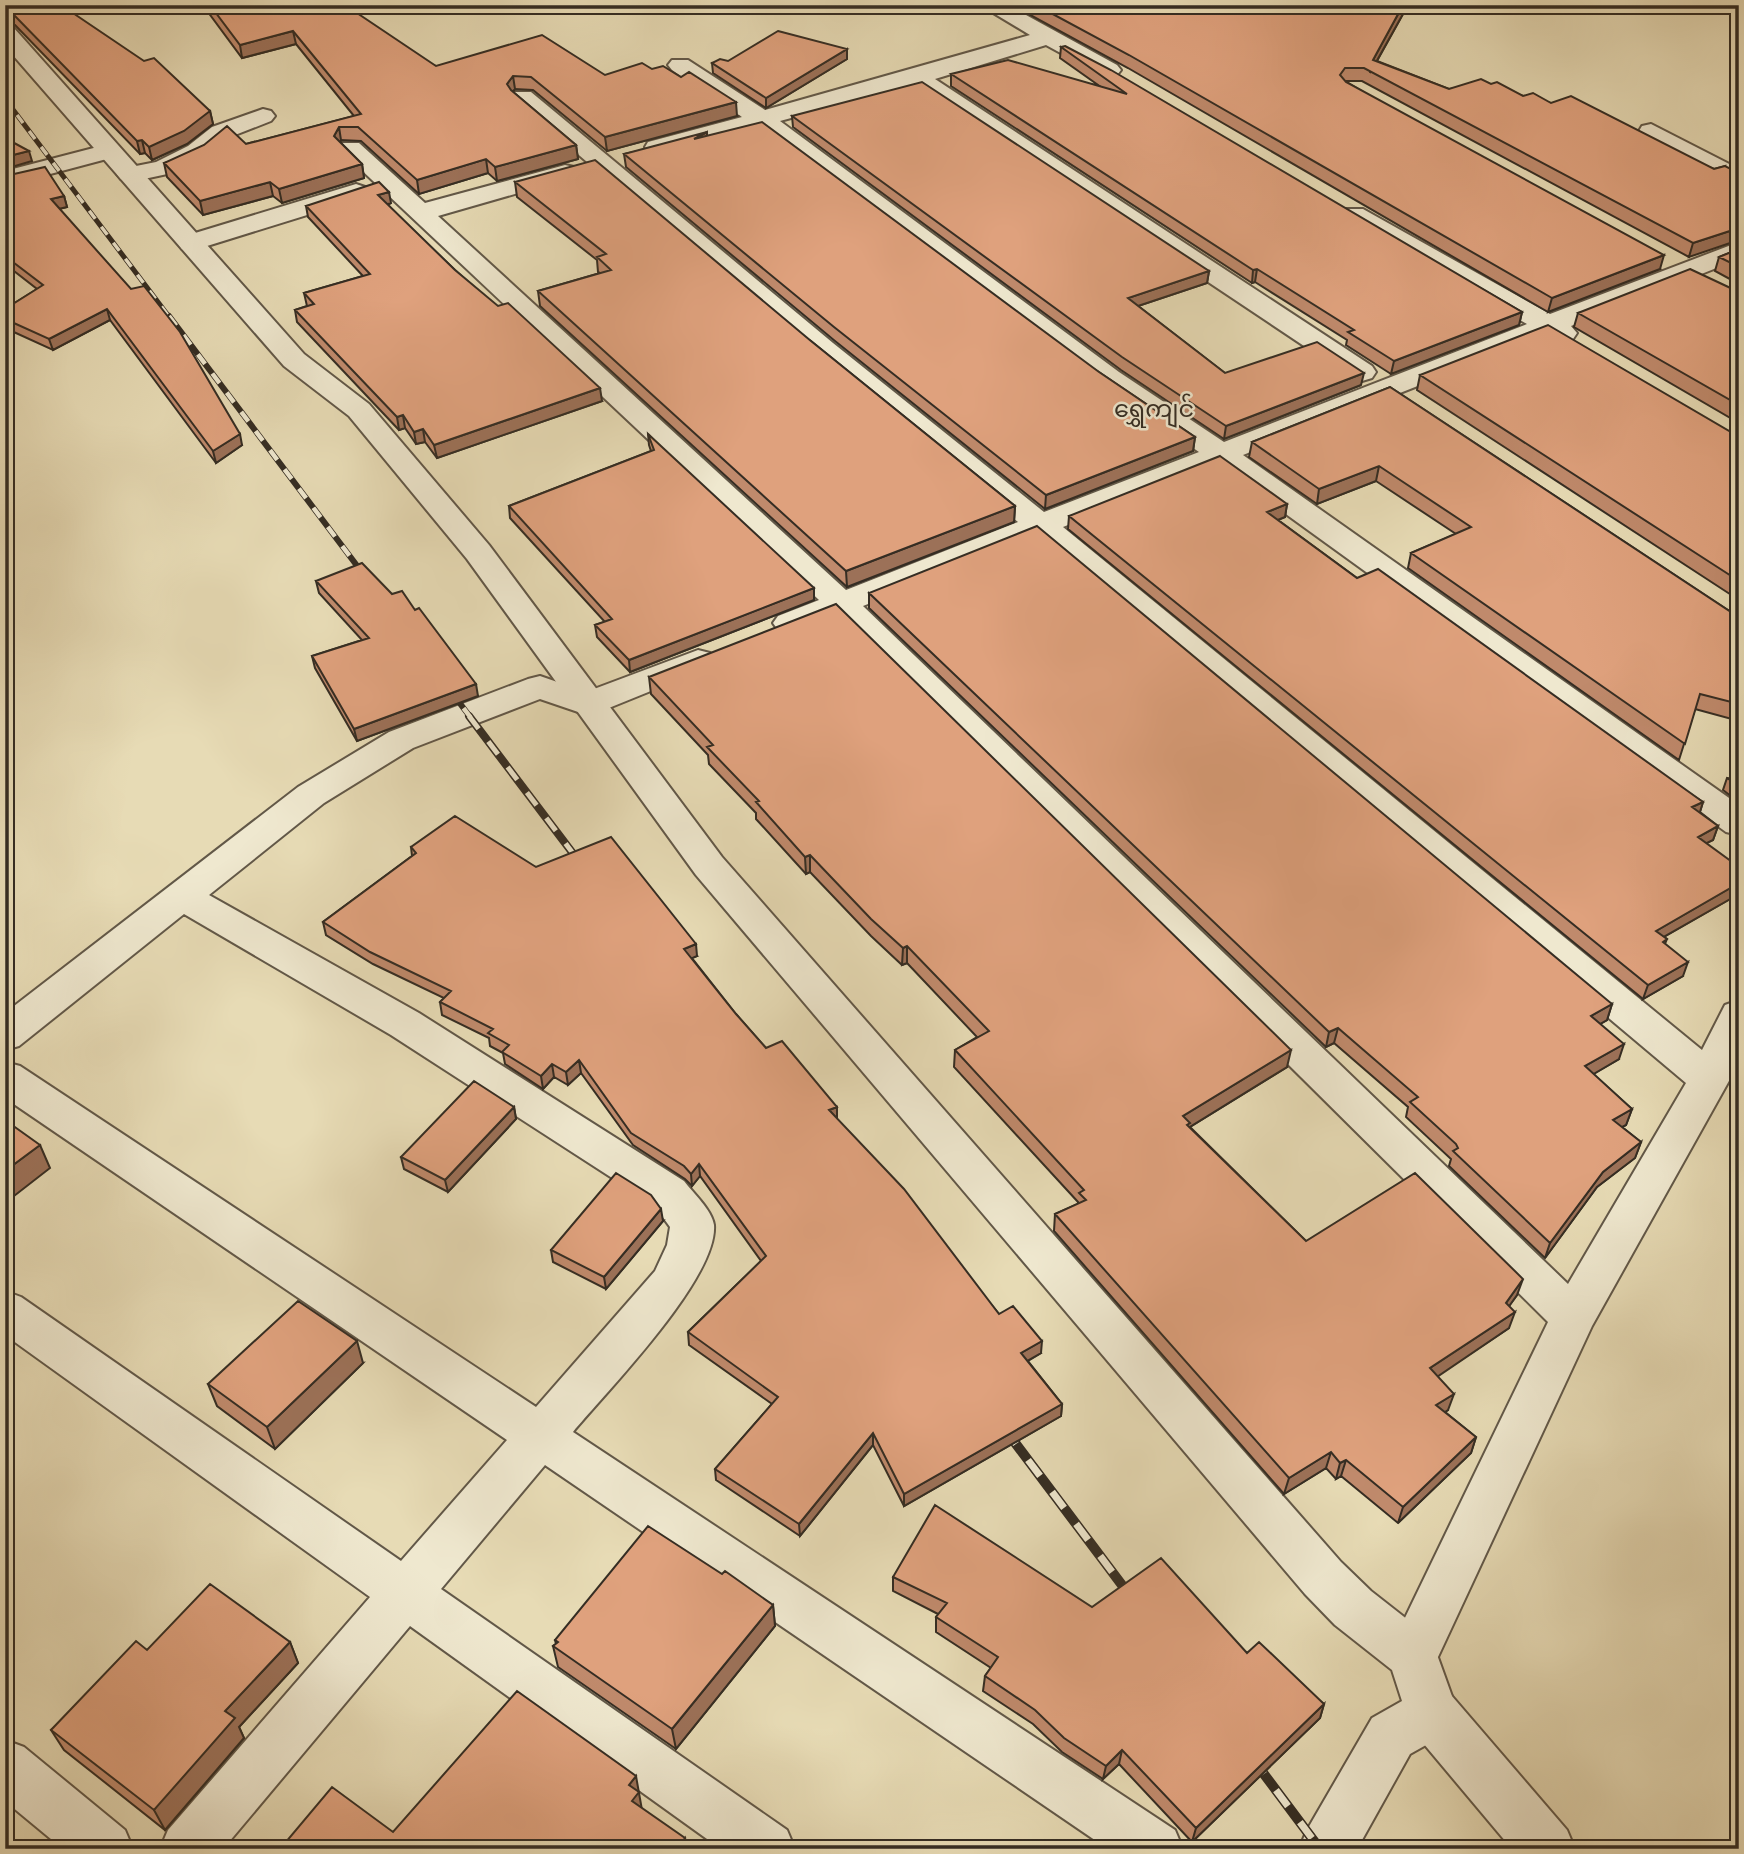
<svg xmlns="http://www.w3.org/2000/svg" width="1744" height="1854" font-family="Alegreya,'Noto Sans Myanmar',serif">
<rect width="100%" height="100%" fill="#e7dbb5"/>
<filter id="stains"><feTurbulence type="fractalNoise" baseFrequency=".00286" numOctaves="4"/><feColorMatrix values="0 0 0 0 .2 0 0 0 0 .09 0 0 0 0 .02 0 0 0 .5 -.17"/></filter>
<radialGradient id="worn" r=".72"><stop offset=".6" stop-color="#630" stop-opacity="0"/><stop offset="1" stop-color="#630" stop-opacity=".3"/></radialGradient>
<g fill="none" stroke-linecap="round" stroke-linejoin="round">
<g stroke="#625848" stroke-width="4">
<path id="minor" d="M980 5H1008L1117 65 1121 70 1117 75H1101L1046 45 935 79 1372 366 1376 372 1372 378 1362 381 1352 378 913 85 780 121 1119 372 1224 442 1527 324 1345 219 1341 214 1345 209H1363L1550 314 1739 242V259L1571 326 1577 333 1573 339 1563 341 1547 335 1243 455 1739 805V835L1726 832 1218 465 1063 527 1702 1050 1725 1005 1739 1000V1059L1730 1079 1592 1326 1431 1672 1413 1679 1395 1672 1387 1655 1548 1322 836 616 790 633 778 630 773 623 778 616 819 600 338 148 341 143H359L425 203 565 165 574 167 577 172 574 177 438 216 846 590 1018 522 813 355 511 97 515 92H531L833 343 1044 512 1199 452 1099 384 757 127 657 154 648 152 645 147 648 142 742 117 672 70 668 65 672 60H688L765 110 1030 35ZM1037 537 1686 1083 1568 1284 863 606Z
M263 109 271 111 275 116 271 121 230 137 206 156 172 173 130 182 121 179 117 174 121 169 156 162 188 146 212 127Z
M1651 124 1739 169V186L1642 136 1639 131 1642 126Z
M109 144 118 146 121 151 118 156 5 186V171Z
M356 184 365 187 369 192 365 197 191 251 182 249 178 243 182 237Z
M698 650 710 653 715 660 710 667 599 712 587 715 540 699 413 748 324 803 209 895 419 1013 684 1181C693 1193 712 1210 714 1225 718 1278 608 1390 573 1432L1175 1830 1183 1849H1108L545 1465 441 1589 787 1830 795 1849H721L410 1626 223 1849H160L168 1830 370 1597 5 1335V1291L21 1297 401 1561 507 1440 5 1098V1062L20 1066 536 1407 655 1271 667 1245 670 1227 654 1205 391 1035 184 914 19 1046 5 1050V1013L298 787 389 732 528 679 540 676 586 692Z
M1432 1688 1451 1695 1567 1830 1575 1849H1512L1413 1731 1406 1713 1413 1695Z
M5 1740 24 1747 125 1830 133 1849H63L5 1801Z"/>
</g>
<g stroke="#625848" stroke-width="4">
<path id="tertiary" d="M5 25 13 27 304 354 369 404 489 545 722 857 1341 1562 1371 1591 1431 1638 1458 1713 1451 1731 1410 1754 1357 1849H1299L1307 1830 1372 1718 1402 1701 1392 1670 1335 1625 1305 1594 696 875 467 559 349 416 284 366 5 46Z"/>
</g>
<use href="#minor" fill="#efe8cf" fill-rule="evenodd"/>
<use href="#tertiary" fill="#efe8cf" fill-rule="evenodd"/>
<g stroke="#352d23" stroke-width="5">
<path id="rail-far3" d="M5 99 170 318"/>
</g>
<g stroke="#352d23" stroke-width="6">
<path id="rail-far2" d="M169 316 367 579
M449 689 471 718"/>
</g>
<g stroke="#352d23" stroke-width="8">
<path id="rail-far1" d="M469 716 584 868"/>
</g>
<g stroke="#352d23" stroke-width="10">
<path id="rail" d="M1004 1428 1134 1601
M1252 1758 1320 1849"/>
</g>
<use href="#rail-far3" stroke="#efe8cf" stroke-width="3.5" stroke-dasharray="10" stroke-linecap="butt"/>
<use href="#rail-far2" stroke="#efe8cf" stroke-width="4.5" stroke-dasharray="12" stroke-linecap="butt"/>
<use href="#rail-far1" stroke="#efe8cf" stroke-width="5" stroke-dasharray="16" stroke-linecap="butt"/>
<use href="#rail" stroke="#efe8cf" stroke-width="7" stroke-dasharray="20" stroke-linecap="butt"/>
</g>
<path fill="#c08a6c" stroke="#352d23" stroke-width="2" d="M5 5 210 111 213 124 187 144 152 160 145 153 140 154 15 25 5 23Z
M206 5 436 66 605 75 737 116 607 151 533 90 515 89 513 92 576 145 578 159 497 181 488 173 419 194 361 141 341 140 340 142 362 164 364 178 282 203 273 196 203 215 167 177 164 163 246 144 354 116 296 44 242 58 208 12Z
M1012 5H1205L1248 13 1254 9 1237 5H1408L1377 61 1449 89 1491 84 1523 96 1551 103 1714 169 1725 166 1689 257 1362 81H1345L1660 269 1548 312 1128 68Z
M1061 47 1522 312 1519 325 1391 374 1346 345 1347 340 1255 282 1252 283 951 86V74L1098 85 1060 58Z
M847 49V59L766 108 713 73 712 63Z
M792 116 1209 271 1207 283 1138 306 1225 373 1361 385 1224 439 1121 370 793 127Z
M707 136 1099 372 1195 437 1193 451 1045 509 835 341 626 167 624 154Z
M5 176 64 196 67 207 59 209 242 445 216 463 110 320 53 350 5 328V309L37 289 5 264Z
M515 182 811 341 1015 506 1014 522 847 587 540 306 538 291 600 273 598 272 597 260 517 197Z
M391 203 387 205 455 270 602 401 437 458 425 442 416 444 405 428 399 430 297 322 295 310 307 306 304 293 363 276 308 217 306 206Z
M1739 249V284L1715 271 1719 257Z
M1739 292V423L1574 327 1578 313Z
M1420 375 1739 434V600L1417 390Z
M1390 387 1731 612 1739 613V721L1695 709 1679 760 1408 568 1411 553 1456 534 1376 481 1317 504 1249 457 1252 442Z
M648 434 814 600 630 672 597 637 595 625 605 622 510 518 509 506 651 451 649 445Z
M1287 504 1285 517 1278 520 1357 578 1703 802 1700 812 1718 826 1713 840 1706 843 1739 894 1664 937 1667 939 1665 944 1683 976 1643 999 1068 529 1069 516Z
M316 581 392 594 415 610 478 696 357 741 315 668 312 656 362 640 319 593Z
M869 593 1612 1004 1607 1020 1600 1024 1619 1059 1593 1074 1632 1109 1626 1125 1622 1127 1641 1142 1635 1158 1597 1187 1545 1258 1449 1166 1451 1159 1406 1117 1408 1107 1334 1043 1326 1047 869 608Z
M649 677 1287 1067 1190 1127 1306 1241 1517 1295 1509 1306V1328L1437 1376 1448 1410 1445 1412 1476 1437 1471 1453 1398 1523 1341 1476 1336 1479 1326 1468 1284 1494 1054 1231 1055 1214 1078 1204V1202L954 1067 955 1050 977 1037 907 963 902 965 871 936 810 872 806 874 756 819V813L709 764 708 755 651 694Z
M1727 778 1739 782V798L1736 800 1723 790Z
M411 847 536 867 697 956 692 958 736 1014 766 1048 837 1107V1119L999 1314 1041 1353 1028 1361 1062 1404 1061 1416 904 1506 873 1445 800 1536 716 1480 715 1469 772 1404 689 1345 688 1332 761 1261 700 1176 692 1186 685 1179 633 1145 581 1073 568 1085 554 1077 543 1089 505 1064 503 1053 490 1046 489 1038 442 1015 440 1002 444 998 373 964 326 935 323 922 412 856Z
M514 1107 516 1119 448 1192 404 1169 401 1157Z
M663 1221 606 1289 553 1262 551 1250Z
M363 1363 275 1449 217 1406 208 1384Z
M722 1574 773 1605 775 1626 676 1749 558 1667 553 1646 556 1644 555 1640Z
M893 1577 1092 1607 1247 1653 1324 1704 1320 1718 1192 1842 1119 1764 1103 1779 1062 1752 1033 1724 983 1691 985 1676 991 1668 936 1632V1617L938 1614 893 1591Z
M290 1642 298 1663 239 1727 244 1738 165 1830 64 1750 51 1730 147 1650Z"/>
<path fill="#9c7158" stroke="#352d23" stroke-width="2" d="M1403 5H1408L1370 73 1373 60Z
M293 31 296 44 242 58 240 45Z
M847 49V59L766 108V98Z
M513 76 515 89 508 97 507 84Z
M736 102 737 116 607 151 605 137Z
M210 111 213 124 187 144 152 160 149 147Z
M339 127 341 140 336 150 334 136Z
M707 132V145L694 139Z
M142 140 145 153 140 154 137 141Z
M576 145 578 159 497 181 495 167Z
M29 151 32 161 5 169V157Z
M486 159 488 173 419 194 417 180Z
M362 164 364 178 282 203 279 189Z
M270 182 273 196 203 215 200 201Z
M389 192 391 203 380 207 378 195Z
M64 196 67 207 54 210 51 199Z
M1739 228V240L1689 257 1693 243Z
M1664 255 1660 269 1548 312 1552 298Z
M1257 269 1255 282 1252 283 1253 270Z
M1209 271 1207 283 1126 310 1128 298Z
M107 309 110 320 53 350 49 339Z
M1522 312 1519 325 1391 374 1394 361Z
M1364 373 1361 385 1224 439 1226 426Z
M600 388 602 401 437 458 434 445Z
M403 415 405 428 399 430 397 417Z
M423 429 425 442 416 444 414 432Z
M240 434 242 445 216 463 213 451Z
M1195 437 1193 451 1045 509 1046 495Z
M1379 466 1376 481 1317 504 1319 489Z
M1287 504 1285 517 1265 525 1267 512Z
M1015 506 1014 522 847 587 846 571Z
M814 588V600L630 672 629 660Z
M476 684 478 696 357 741 354 729Z
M1703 802 1699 815 1692 807Z
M1718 826 1713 840 1693 850 1698 837Z
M810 855V872L806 874 805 857Z
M1739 883V894L1651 944 1656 931Z
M696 944 697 956 686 961 684 949Z
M907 946V963L902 965 903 948Z
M1688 962 1683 976 1643 999 1648 985Z
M1612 1004 1607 1020 1586 1032 1591 1016Z
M1338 1028 1334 1043 1326 1047 1329 1032Z
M1624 1044 1619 1059 1580 1082 1585 1066Z
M1291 1050 1287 1067 1190 1127 1187 1140 1183 1116Z
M579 1060 581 1073 568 1085 566 1072Z
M552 1064 554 1077 543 1089 541 1076Z
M514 1107 516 1119 448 1192 445 1180Z
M837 1107V1119L829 1110Z
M1632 1109 1626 1125 1607 1135 1613 1120Z
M1641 1142 1635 1158 1597 1187 1545 1258 1550 1243 1603 1172Z
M40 1145 50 1168 5 1203V1171Z
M699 1164 700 1176 692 1186 691 1174Z
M661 1209 663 1221 606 1289 604 1277Z
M1523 1279 1517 1295 1500 1319 1506 1303Z
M1515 1312 1509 1328 1425 1385 1430 1368Z
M357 1341 363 1363 275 1449 267 1427Z
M1042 1341 1041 1353 1020 1365 1021 1353Z
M1454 1394 1448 1410 1431 1421 1436 1405Z
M1062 1404 1061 1416 904 1506V1494Z
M873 1433V1445L800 1536 799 1524Z
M1476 1437 1471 1453 1398 1523 1403 1507Z
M1331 1452 1326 1468 1284 1494 1289 1478Z
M1346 1460 1341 1476 1336 1479 1340 1463Z
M773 1605 775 1626 676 1749 672 1729Z
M290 1642 298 1663 239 1727 244 1738 165 1830 154 1810 225 1711Z
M1324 1704 1320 1718 1192 1842 1196 1828Z
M1122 1750 1119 1764 1103 1779 1106 1766Z
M636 1776 642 1810 635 1818 629 1785Z
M685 1838 687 1849H677Z"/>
<path fill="#dfa17d" stroke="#352d23" stroke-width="2" d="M5 5H61L144 61 154 58 210 111 184 131 149 147 142 140 137 141 12 13 5 12Z
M210 5H345L436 66 542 35 605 75 642 63 652 69 663 66 681 77 689 72 736 102 605 137 531 77 513 76 507 84 511 90 576 145 495 167 486 159 417 180 358 127H339L334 136 362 164 279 189 270 182 200 201 164 163 204 145 227 126 246 144 361 114 293 31 240 45Z
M1036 5H1205L1248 13 1260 5H1403L1373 60 1449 89 1481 79 1491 84 1497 82 1523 96 1533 93 1551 103 1571 96 1714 169 1725 166 1739 173V228L1693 243 1364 68H1345L1340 75 1346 82 1664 255 1552 298 1129 55Z
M778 31 847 49 766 98 712 63 720 59 728 61Z
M1065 46 1111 70 1522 312 1394 361 1348 332 1354 330 1257 269 1253 270 951 74 1008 60 1127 94 1061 47Z
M922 82 1209 271 1128 298 1225 373 1317 342 1364 373 1226 426 1122 357 792 116Z
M762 122 1099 372 1195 437 1046 495 834 327 624 154 707 132 694 139Z
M5 138 29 151 5 157Z
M595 160 811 341 1015 506 846 571 538 291 611 270 597 257 606 254 515 182Z
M45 167 64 196 51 199 131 289 144 286 180 332 240 434 213 451 107 309 49 339 5 319V309L43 285 5 256V176Z
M379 182 389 192 378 195 455 270 498 306 508 303 600 388 434 445 423 429 414 432 403 415 397 417 295 310 314 304 304 293 370 274 306 206Z
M1739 249V267L1719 257Z
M1690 269 1739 292V405L1578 313Z
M1548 325 1731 432 1739 434V581L1420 375Z
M1390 387 1731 612 1739 613V704L1700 694 1685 744 1411 553 1471 527 1379 466 1319 489 1252 442Z
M648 434 814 588 629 660 595 625 612 619 509 506 654 450Z
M1220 456 1287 504 1267 512 1357 578 1378 569 1703 802 1692 807 1718 826 1698 837 1739 867V883L1656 931 1667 939 1663 942 1688 962 1648 985 1069 516Z
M1037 526 1612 1004 1591 1016 1624 1044 1585 1066 1632 1109 1613 1120 1641 1142 1603 1172 1550 1243 1453 1151 1458 1148 1456 1144 1410 1102 1418 1097 1338 1028 1329 1032 869 593Z
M362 563 392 594 402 591 415 610 419 608 476 684 354 729 312 656 369 638 316 581Z
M836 604 1291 1050 1183 1116 1190 1123 1187 1125 1306 1241 1415 1173 1523 1279 1506 1303 1515 1312 1430 1368 1454 1394 1436 1405 1476 1437 1403 1507 1346 1460 1340 1463 1331 1452 1289 1478 1055 1214 1086 1200 1079 1193 1084 1190 955 1050 989 1031 907 946 903 948 871 919 810 855 805 857 756 802 759 801 707 747 713 745 649 677Z
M1727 778 1739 782V786Z
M455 816 536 867 611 837 696 944 684 949 736 1014 766 1048 782 1041 837 1107 829 1110 904 1189 999 1314 1013 1306 1042 1341 1021 1353 1062 1404 904 1494 873 1433 799 1524 715 1469 778 1397 688 1332 766 1256 699 1164 691 1174 684 1166 631 1133 579 1060 566 1072 552 1064 541 1076 502 1052 509 1045 488 1033 493 1029 440 1002 451 991 370 952 323 922 416 853 411 847Z
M474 1081 514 1107 445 1180 401 1157Z
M5 1120 40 1145 5 1171Z
M616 1173 651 1195 661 1209 604 1277 551 1250Z
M298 1301 357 1341 267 1427 208 1384Z
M935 1505 1092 1607 1161 1558 1247 1653 1259 1642 1324 1704 1196 1828 1122 1750 1106 1766 1064 1738 1035 1710 985 1676 998 1657 936 1617 947 1603 893 1577Z
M648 1526 722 1574 725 1571 773 1605 672 1729 553 1646 558 1642 555 1640Z
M210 1584 290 1642 225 1711 235 1718 154 1810 51 1730 136 1641 147 1650Z
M517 1691 636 1776 629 1785 639 1792 632 1801 685 1838 677 1849H280L332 1787 393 1832Z"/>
<g text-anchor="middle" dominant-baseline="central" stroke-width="5" stroke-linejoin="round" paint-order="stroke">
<g font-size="24" fill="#352d23" stroke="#efe8cf">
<text x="1154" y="409">ရွှေကျင်</text>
</g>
</g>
<rect width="1744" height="1854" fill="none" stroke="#e7dbb5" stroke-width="28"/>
<rect x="7" y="7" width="1730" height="1840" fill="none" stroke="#352d23" stroke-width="3.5"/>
<rect x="14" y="14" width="1716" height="1826" fill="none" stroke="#352d23" stroke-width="2"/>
<rect width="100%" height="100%" filter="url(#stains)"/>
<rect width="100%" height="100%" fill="url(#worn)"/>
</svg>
